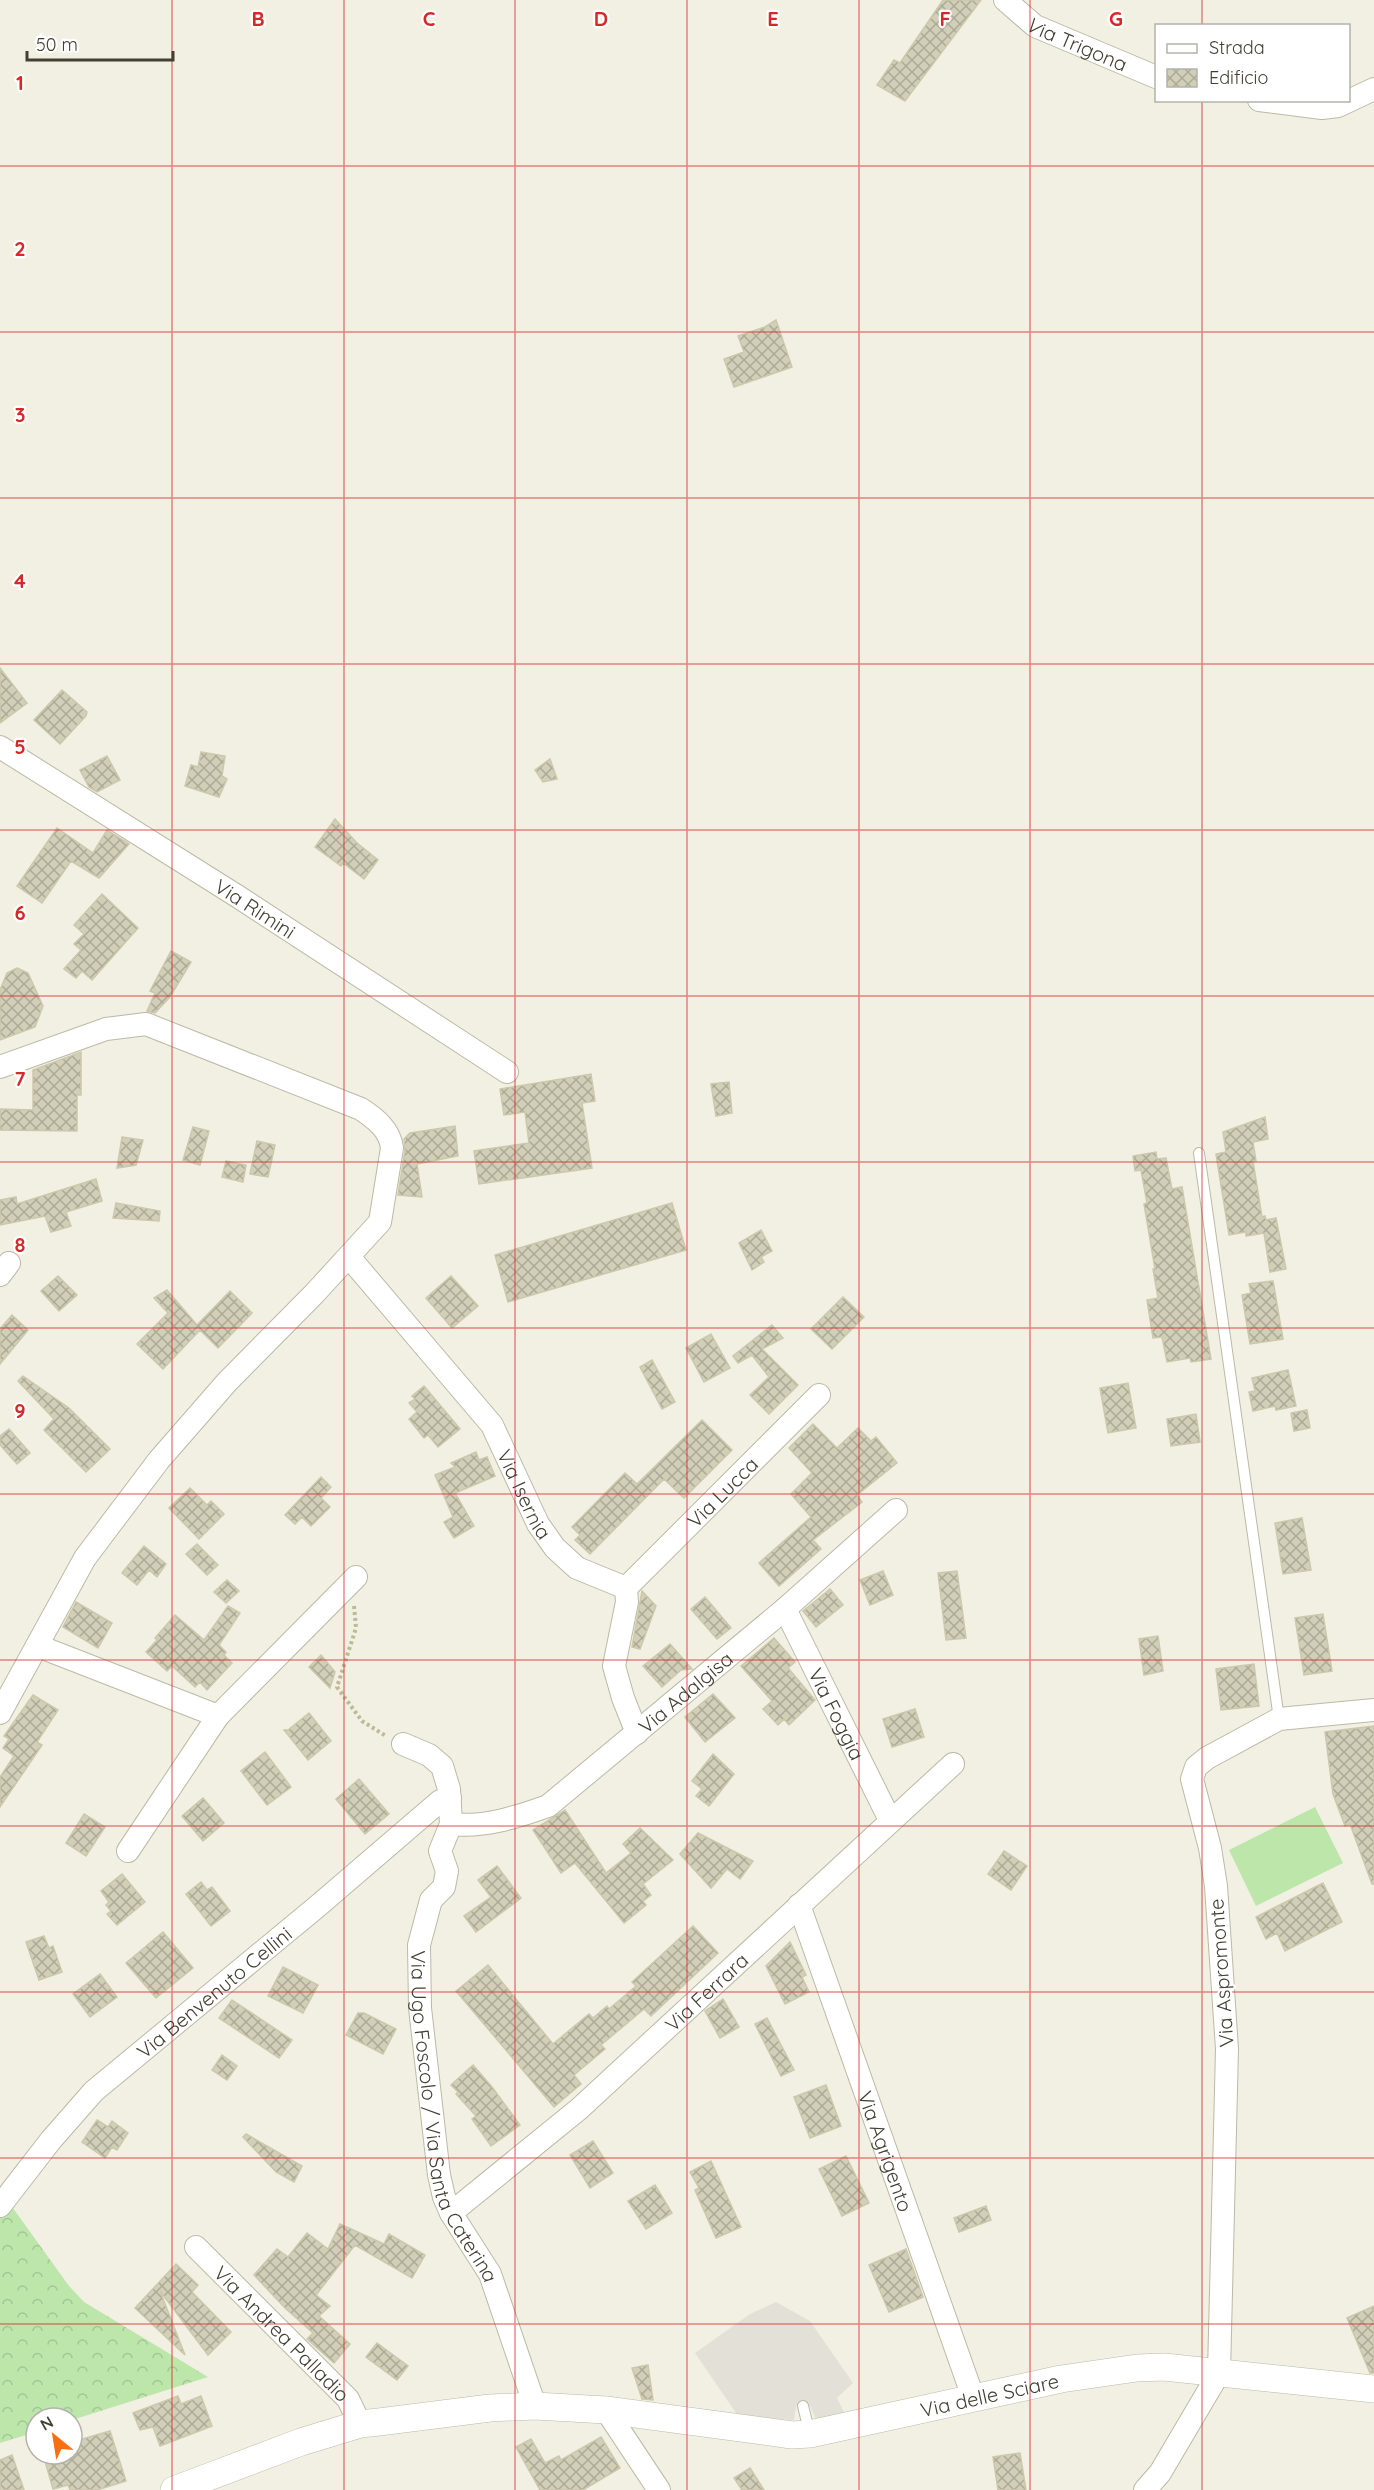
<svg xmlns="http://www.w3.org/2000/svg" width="1374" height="2490" font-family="Quicksand,sans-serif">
<defs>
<pattern id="forest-crowns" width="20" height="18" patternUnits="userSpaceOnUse" patternTransform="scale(1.5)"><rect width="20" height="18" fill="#bce6aa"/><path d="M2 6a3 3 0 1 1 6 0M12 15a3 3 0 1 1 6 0" fill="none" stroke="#a3c693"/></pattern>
<pattern id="building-cross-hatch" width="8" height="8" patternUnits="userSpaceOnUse" patternTransform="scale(1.5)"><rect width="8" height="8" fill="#d2cfb8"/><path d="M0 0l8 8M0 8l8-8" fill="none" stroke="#aca996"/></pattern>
</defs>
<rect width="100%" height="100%" fill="#f1f0e2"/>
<path fill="#e3e0d7" d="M776 2302 810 2321 853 2383 837 2398 845 2414 816 2419 810 2406H796L794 2420 738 2416 695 2353 750 2314Z"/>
<path fill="url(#forest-crowns)" d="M10 2204 69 2286 84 2302 208 2377 72 2420V2418H36V2432L0 2443V2218Z"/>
<path fill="#bce6aa" d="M1315 1807 1343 1863 1256 1906 1229 1850Z"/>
<path fill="url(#building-cross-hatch)" stroke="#cdc8ab" stroke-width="1.5" d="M943 0H981L905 101 877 85 894 60 900 63Z
M776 320 792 367 734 387 724 359 744 352 738 336 765 327Z
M0 668 27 703 0 723Z
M62 690 87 712 86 716 60 744 34 720Z
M201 752 225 756 222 776 227 779 219 797 185 786 191 765 198 767Z
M107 756 120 780 97 792 89 787 80 770Z
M550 759 557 779 543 782 535 770Z
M335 819 357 843 378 860 364 879 343 863 341 866 315 847Z
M57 828 93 853 107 830 129 844 99 878 71 861 42 903 17 886Z
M102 894 138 928 92 980 82 971 76 978 64 969 81 950 74 944 84 934 74 925Z
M171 951 191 962 170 997 155 1013 147 1011 155 993 150 991Z
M17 968 28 973 43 1006 35 1027 0 1040V990L7 973Z
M81 1052V1095H77V1131L0 1130V1109L33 1110V1070Z
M591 1074 595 1101 582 1103 592 1168 479 1184 474 1151 529 1143 525 1112 504 1115 500 1089Z
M729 1082 732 1113 716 1116 711 1084Z
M1265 1117 1268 1139 1253 1142 1256 1161H1253L1262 1217 1265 1216 1266 1220 1276 1218 1286 1269 1270 1272 1264 1233 1246 1236V1232L1229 1235 1216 1154 1226 1152 1223 1132Z
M455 1126 458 1156 417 1164 422 1197 398 1195 405 1150 404 1139 410 1133Z
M193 1127 209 1131 200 1165 183 1160Z
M122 1137 143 1140 136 1165 117 1168Z
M257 1141 275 1145 268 1177 250 1174Z
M1156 1152 1157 1159 1166 1158 1172 1189 1182 1187 1211 1359 1191 1362 1190 1358 1167 1362 1162 1337 1153 1338 1147 1300 1158 1298 1153 1269H1155L1144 1204 1147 1203 1141 1170 1135 1171 1133 1156Z
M226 1161 246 1165 243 1182 222 1177Z
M96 1179 102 1201 66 1212 71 1226 51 1232 45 1216 0 1225V1200L16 1197 17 1204Z
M116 1203 160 1211 159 1221 113 1218Z
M672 1203 686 1250 508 1302 495 1255Z
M761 1230 772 1251 761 1257 764 1262 752 1270 739 1243Z
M58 1276 77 1295 59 1311 41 1291Z
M451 1276 478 1306 452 1328 426 1298Z
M1273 1281 1283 1339 1250 1344 1242 1295 1251 1293 1249 1284Z
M167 1290 197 1325 230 1291 252 1313 218 1348 200 1330 163 1369 137 1344 168 1313 154 1298Z
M843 1297 864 1317 832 1349 811 1329Z
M12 1315 28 1330 0 1364V1329Z
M772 1325 783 1338 762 1349 798 1385 769 1414 750 1395 769 1377 752 1355 738 1363 733 1356Z
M711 1334 730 1368 704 1382 686 1348Z
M652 1360 675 1402 662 1409 640 1367Z
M1288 1370 1296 1406 1276 1410 1275 1406 1253 1411 1249 1392 1255 1391 1252 1378Z
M23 1376 69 1408 110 1449 86 1472 44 1430 54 1419 18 1381Z
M1128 1383 1136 1428 1108 1433 1100 1388Z
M424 1386 460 1429 438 1447 428 1435 424 1438 409 1419 417 1412 409 1403 415 1399 412 1396Z
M1307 1410 1310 1428 1294 1431 1291 1413Z
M1196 1414 1200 1442 1171 1446 1167 1419Z
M702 1420 732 1450 684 1498 664 1479 590 1554 575 1540 580 1535 572 1527 625 1473 637 1484Z
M813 1424 837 1448 858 1428 871 1441 876 1437 897 1463 857 1495 862 1502 813 1540 821 1549 779 1586 759 1563 811 1517 791 1494 812 1473 789 1448Z
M9 1429 30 1453 17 1464 0 1445V1436Z
M476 1452 479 1460 487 1457 495 1476 455 1493 474 1526 454 1538 444 1522 453 1517 435 1475 455 1467 451 1463Z
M321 1477 331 1487 321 1498 330 1507 311 1526 302 1517 295 1524 285 1515Z
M190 1488 207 1505 211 1501 224 1514 199 1539 169 1508Z
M1302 1518 1311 1570 1283 1574 1275 1523Z
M197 1544 218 1565 207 1575 186 1554Z
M144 1546 166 1564 157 1577 149 1570 137 1585 122 1573Z
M883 1571 893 1595 870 1605 860 1580Z
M957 1571 966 1638 946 1640 938 1573Z
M227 1580 239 1591 226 1603 214 1592Z
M830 1589 843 1605 816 1627 803 1611Z
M642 1591 656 1606 640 1649 632 1647Z
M705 1597 731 1628 717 1639 691 1609Z
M76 1602 112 1623 98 1648 63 1627Z
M228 1606 240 1613 219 1645 226 1652 224 1655 232 1663 207 1690 200 1682 195 1687 172 1666 167 1671 146 1652 157 1640 155 1638 175 1615 204 1640Z
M1323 1614 1332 1671 1304 1675 1295 1618Z
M1158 1636 1163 1671 1144 1675 1139 1639Z
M774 1638 795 1662 788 1668 815 1700 789 1725 784 1719 778 1725 763 1709 772 1701 741 1666Z
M670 1644 692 1669 681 1670 662 1687 643 1666Z
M321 1655 335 1672 330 1688 309 1667Z
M1254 1664 1259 1706 1221 1710 1216 1669Z
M713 1694 735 1718 705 1742 685 1717Z
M33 1695 58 1710 37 1742 42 1745 0 1807V1777L14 1756 3 1748 9 1739 4 1736Z
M915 1709 924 1737 892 1747 883 1719Z
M309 1713 331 1741 308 1760 284 1730H288Z
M1374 1726V1884H1372L1350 1824 1345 1826 1333 1794 1325 1732Z
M265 1752 291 1787 267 1805 241 1771Z
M713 1754 734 1774 709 1806 696 1796 702 1789 692 1781Z
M359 1779 389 1814 365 1834 336 1799Z
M203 1798 224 1823 203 1841 182 1816Z
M565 1810 606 1873 631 1853 623 1844 640 1828 673 1860 643 1884 651 1895 643 1901 646 1905 624 1923 575 1863 561 1873 533 1830Z
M84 1814 105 1827 86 1856 66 1843Z
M698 1833 753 1861 740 1879 727 1869 711 1888 680 1854Z
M1004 1851 1027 1866 1011 1890 988 1874Z
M497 1866 521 1898 476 1932 464 1916 491 1897 478 1880Z
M122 1874 145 1902 117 1925 107 1914 111 1911 106 1905 109 1902 101 1891Z
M201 1882 207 1890 212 1887 230 1911 211 1926 186 1894Z
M1323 1883 1342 1922 1285 1951 1277 1933 1266 1939 1256 1917Z
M693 1926 718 1953 651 2016 644 2009 601 2045 605 2049 574 2075 581 2084 554 2107 456 1991 488 1965 553 2044 589 2014 593 2018 607 2006 609 2009 636 1986 632 1982Z
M163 1932 193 1968 156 1998 126 1963Z
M44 1936 49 1948 53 1946 62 1972 39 1980 26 1942Z
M790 1942 806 1975 802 1977 809 1992 785 2004 766 1966Z
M283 1967 318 1985 303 2013 268 1996Z
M100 1974 117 1997 90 2017 73 1994Z
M723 1999 739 2027 720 2038 705 2011Z
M232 2000 292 2040 279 2058 219 2018Z
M358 2013H364L396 2029 383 2054 346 2035Z
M767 2018 794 2070 781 2076 755 2024Z
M222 2055 237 2066 227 2080 212 2070Z
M473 2065 492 2087 520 2125 491 2146 472 2119 476 2116 456 2094 458 2092 451 2085Z
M826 2085 841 2126 810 2138 794 2097Z
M97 2120 108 2127 112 2121 128 2133 117 2150 112 2147 105 2158 82 2142Z
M246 2134 302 2166 294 2182 276 2172 243 2137Z
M593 2141 613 2173 590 2188 570 2155Z
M846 2156 869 2203 842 2216 819 2169Z
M711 2161 741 2227 716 2238 695 2190 699 2188 690 2172Z
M655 2185 672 2213 646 2229 628 2201Z
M986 2206 991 2220 959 2232 954 2218Z
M340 2224 384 2244 389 2234 425 2255 412 2278 355 2245 316 2295 330 2306 319 2316 350 2344 334 2363 307 2339 313 2333 285 2308 254 2275 277 2249 288 2257 307 2233 328 2249Z
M906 2249 923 2297 889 2312 869 2265Z
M176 2264 198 2285 192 2292 231 2332 208 2355 160 2291 185 2355 135 2308Z
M1374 2306V2373H1370L1347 2318Z
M377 2343 408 2366 397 2380 366 2357Z
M648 2365 653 2400 642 2399 632 2368Z
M178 2396 181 2404 201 2396 212 2426 160 2446 153 2427 140 2430 133 2413Z
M110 2431 126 2481 97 2490H70L68 2485 53 2489 43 2454H72V2442Z
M601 2437 620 2468 583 2490H540L516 2447 531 2439 545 2463 559 2456 561 2460Z
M1020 2453 1026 2490H998L993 2457Z
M12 2455 24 2490H0V2460Z
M750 2468 764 2490H742L734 2478Z"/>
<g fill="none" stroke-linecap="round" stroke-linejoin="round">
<g stroke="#bcbaa5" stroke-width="12">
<path id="service" d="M1199 1153 1279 1719
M803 2406 810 2434"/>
</g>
<g stroke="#bcbaa5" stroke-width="24">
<g id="minor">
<path id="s1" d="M1005 0 1035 26 1156 77"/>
<path d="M1259 100 1322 108 1338 106 1374 89"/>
<path id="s2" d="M0 747 237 896 507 1072"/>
<path d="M0 1067 106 1029 146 1024 361 1109C376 1119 390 1130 392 1148L380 1222 314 1294 227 1382 159 1460 85 1558 0 1713"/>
<path id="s3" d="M349 1257 492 1425 538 1524 555 1548 577 1568 626 1588 627 1602 614 1666 623 1698 637 1733"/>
<path d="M0 1275 9 1263"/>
<path id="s4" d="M626 1588 819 1395"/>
<path id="s5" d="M785 1609 890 1820"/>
<path d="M38 1646 218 1716 356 1577"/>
<path id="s6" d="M403 1744 429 1755 442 1766 449 1789 451 1824 440 1851 447 1871 444 1887 431 1900 419 1945 420 2008 439 2175 444 2197 451 2213 490 2274 535 2406"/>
<path id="s7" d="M451 1824C484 1828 517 1817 548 1806L785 1609 896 1510"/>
<path d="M128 1851 218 1716"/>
<path id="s8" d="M799 1905 973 2397"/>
<path id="s9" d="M0 2206 51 2140 94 2091 319 1905 440 1801 450 1798"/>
<path id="s10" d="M451 2213 579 2109 953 1764"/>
<path id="s11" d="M196 2247 348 2399 360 2424"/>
<path d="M606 2410 659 2490"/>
<path d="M1145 2490 1160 2473 1219 2373 1227 2049 1216 1886 1210 1848 1192 1779 1196 1767 1207 1758 1279 1719 1374 1710"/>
</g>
</g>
<g stroke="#bcbaa5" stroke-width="28">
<g id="tertiary">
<path id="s12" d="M174 2490 301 2442 360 2424 379 2422 490 2408 535 2406 606 2410 792 2435 810 2434 1061 2379 1137 2368 1164 2367 1374 2389"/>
</g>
</g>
<path stroke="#beba96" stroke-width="4" stroke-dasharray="3 3" stroke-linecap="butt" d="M354 1606 356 1628 337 1687 362 1721 386 1736"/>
<use href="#service" stroke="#fff" stroke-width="10"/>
<use href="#minor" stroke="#fff" stroke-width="22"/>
<use href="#tertiary" stroke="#fff" stroke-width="27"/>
</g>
<path fill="none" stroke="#d62828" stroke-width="1.5" stroke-opacity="0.55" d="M172 0V2490M344 0V2490M515 0V2490M687 0V2490M859 0V2490M1030 0V2490M1202 0V26M1202 100V2490M0 166H1374M0 332H1374M0 498H1374M0 664H1374M0 830H1374M0 996H1374M0 1162H1374M0 1328H1374M0 1494H1374M0 1660H1374M0 1826H1374M0 1992H1374M0 2158H1374M0 2324H1374"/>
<g text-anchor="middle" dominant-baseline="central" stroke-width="4.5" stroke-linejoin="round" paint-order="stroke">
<g font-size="20" fill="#424033" stroke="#fff">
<text stroke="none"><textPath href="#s1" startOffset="86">Via Trigona</textPath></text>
<text stroke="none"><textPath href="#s2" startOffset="302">Via Rimini</textPath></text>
<text stroke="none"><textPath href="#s4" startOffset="136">Via Lucca</textPath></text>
<text stroke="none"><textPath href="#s3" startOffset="297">Via Isernia</textPath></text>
<text stroke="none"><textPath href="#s7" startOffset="278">Via Adalgisa</textPath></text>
<text stroke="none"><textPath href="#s5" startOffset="117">Via Foggia</textPath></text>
<text transform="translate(1221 1973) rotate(-94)">Via Aspromonte</text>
<text stroke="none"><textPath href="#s9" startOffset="304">Via Benvenuto Cellini</textPath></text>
<text stroke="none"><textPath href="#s10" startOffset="338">Via Ferrara</textPath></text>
<text stroke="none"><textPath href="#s6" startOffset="414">Via Ugo Foscolo / Via Santa Caterina</textPath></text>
<text stroke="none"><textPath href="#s8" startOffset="261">Via Agrigento</textPath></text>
<text stroke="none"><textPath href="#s11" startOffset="122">Via Andrea Palladio</textPath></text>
<text stroke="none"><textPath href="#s12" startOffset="834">Via delle Sciare</textPath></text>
</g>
</g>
<g font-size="20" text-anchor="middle" font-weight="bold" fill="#d62828" stroke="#fff" stroke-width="4.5" stroke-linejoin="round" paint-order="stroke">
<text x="258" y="26">B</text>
<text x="429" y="26">C</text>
<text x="601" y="26">D</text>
<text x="773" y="26">E</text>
<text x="945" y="26">F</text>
<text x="1116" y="26">G</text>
<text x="20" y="90">1</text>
<text x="20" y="256">2</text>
<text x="20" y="422">3</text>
<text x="20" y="588">4</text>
<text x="20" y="754">5</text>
<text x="20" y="920">6</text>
<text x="20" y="1086">7</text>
<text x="20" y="1252">8</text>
<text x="20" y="1418">9</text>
</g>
<rect x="1155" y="24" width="195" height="78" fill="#ffffff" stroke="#b3b3ad" stroke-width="1.5"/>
<rect x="1167" y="44" width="30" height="9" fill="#ffffff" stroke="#b3b3ad" stroke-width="1.5"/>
<text x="1209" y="54" font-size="18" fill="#424033">Strada</text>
<rect x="1167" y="69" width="30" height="18" fill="url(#building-cross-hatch)" stroke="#b3b3ad" stroke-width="1.5"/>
<text x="1209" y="84" font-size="18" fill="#424033">Edificio</text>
<g transform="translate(54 2436) rotate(330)"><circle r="28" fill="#ffffff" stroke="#b3b3ad" stroke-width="1.5"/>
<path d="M0-4.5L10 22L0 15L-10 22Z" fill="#f86f12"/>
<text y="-9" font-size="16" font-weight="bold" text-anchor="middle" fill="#424033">N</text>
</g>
<path d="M27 51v9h146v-9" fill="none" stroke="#424033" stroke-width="3"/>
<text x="36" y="51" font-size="18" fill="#424033" stroke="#ffffff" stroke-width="4.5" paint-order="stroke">50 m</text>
</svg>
